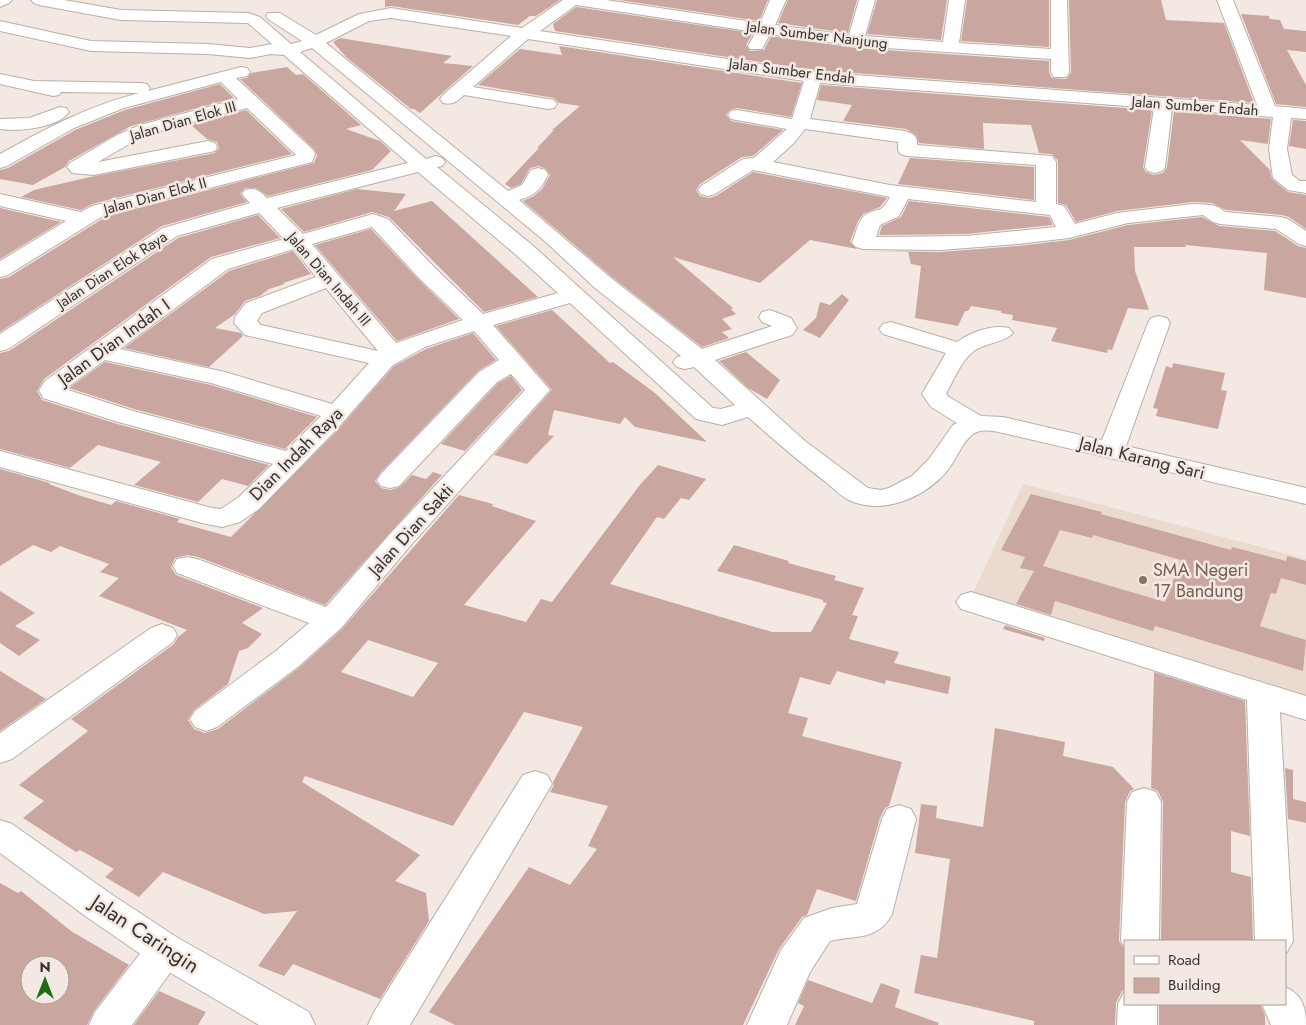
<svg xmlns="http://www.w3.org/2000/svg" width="1306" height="1025" font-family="Jost,sans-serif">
<rect width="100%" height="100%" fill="#f3e9e2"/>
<path fill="#ebdacf" d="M1023 484 1306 559V703L970 600Z"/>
<path fill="#caa6a1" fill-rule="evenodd" d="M385 0H560L536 16H530L518 25 391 6 385 7Z
M619 0H768L759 21Z
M788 0H857L848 33 778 23Z
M877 0H947L941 40 867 34Z
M967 0H1049V47L961 41Z
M1069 0H1161L1166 20 1224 23 1254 103 814 70 555 31 553 24 576 7 753 33 746 45 750 51 764 50 771 36 856 48 1049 61V73L1052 78 1066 79 1071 73Z
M1241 14 1269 16 1270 19 1280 20 1284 29 1306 31V52L1287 50 1306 85V107L1276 104Z
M340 38 452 56 443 63 473 66 420 113 414 109H411L346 57 333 42Z
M559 46 802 83 791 117 737 108 730 110 726 115 731 121 783 130 753 156 742 157 700 184 696 190 700 196 709 198 716 196 753 172 887 198 880 207 863 214 858 221 850 242 857 249 810 240 760 283 673 257 733 308 731 309 736 314 722 319 732 329 722 332 729 338 702 347 612 277 523 201 534 196 542 189 550 175 546 169 539 166 530 168 521 184 511 188 505 184 539 148H537L554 130H552L580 106 559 103 554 98 478 85 520 49 562 55Z
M287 67 296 75 303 74 361 125 346 129 380 141 391 151 372 170 268 196 256 188H245L240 194 247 202 162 226 0 332V279L9 277 107 216 314 163 317 155 314 149 240 79 247 78 251 73Z
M220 84 234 98 131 126 69 161 65 167 33 185 0 179V170L8 168 75 130 125 110Z
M821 85 1152 110 1143 167 1146 172 1154 175 1163 173 1167 167 1174 111 1271 119 1268 144 1240 140 1270 170 1272 179 1288 192 1306 195V229L1289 217 1282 215 1226 210 1212 203 1193 202 1117 211 1076 222 1066 205 1058 203V161L1052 154 1039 153 1031 125 983 123 984 149 919 143 916 135 906 129 843 121 852 105 817 100Z
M246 110 292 154 92 204 81 210 21 197 34 190 90 177 215 153 219 148 217 142 207 139 191 125Z
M1293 120 1306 121V149L1289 146Z
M910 158 1034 167V200L898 184Z
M357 189 406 194 394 211 432 201 538 297 484 312 389 217 372 212 304 232 281 209Z
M909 201 1049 217 1053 225 966 234 879 235 882 226 901 217Z
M0 208 61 222 0 259Z
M258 215 280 238 211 257 44 379 37 391 42 400 114 423 269 465 248 486 222 479 198 502 134 485 161 462 98 445 70 468 0 449V353L9 351 178 238Z
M1202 217 1219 226 1275 231 1298 246 1306 248V298L1264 290 1267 253 1185 245 1186 247H1134L1135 271 1149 310 1128 308 1112 350 1108 349 1107 353 1051 341 1057 328 1012 320 1013 315 1001 313V311L971 306 968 311H965L958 326 915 318 921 266 911 264 908 252 867 251 940 252 1018 246 1069 240 1128 225Z
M371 229 418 279 459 319 397 341 315 245Z
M293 251 311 274 283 283 285 284 269 289 260 296 245 301 235 314 215 328 241 333 243 336 209 367 124 348 229 271Z
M842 294 849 300 820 338 803 330 816 318 820 302 830 305Z
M552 310 610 363 613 362 655 393 707 442 635 427 625 417 620 424 554 410 548 435 554 436 527 464 494 455 552 390 496 326Z
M473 333 496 360 478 371 380 473 375 481 381 488 390 490 400 487 412 475 426 479 433 472 442 475 325 605 198 557 187 555 175 558 171 567 176 575 263 608 242 623 262 634 248 648 239 651 228 684 194 710 188 720 194 729 205 733 218 729 300 667 343 628 459 495 493 504 492 506 536 521 464 605 526 622 541 599 552 602 639 486 658 465 706 479 689 500 681 498 664 519 657 517 610 584 772 632H811L827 603 823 602V600L717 571 734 545 789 561 788 563 836 576 834 580 864 588 852 615 858 616 849 639 899 652 894 663 951 677 948 694 886 680 885 684 837 671 830 685 800 677 788 713 808 718 802 736 902 762 889 806 885 808 880 818 856 901 817 889 807 915 802 917 779 949 743 1025H455L429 1012 529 867 570 885 597 849 588 846 608 806 550 792 554 785 553 782 583 727 524 712 453 826 305 776 302 782 420 855 395 881 426 893 429 921 380 999 293 964 284 976 258 966 297 911 264 914 163 872 139 897 105 877 114 869 80 850 76 852 23 818 44 801 19 785 88 731 71 719 174 644 178 637 187 630 99 596 119 578 100 572 109 564 60 546 51 552 33 545 0 566V469L50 483 49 484 78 495 111 505 116 501 180 519 177 522 231 537 336 432 394 366 426 349ZM368 640 438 663 413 697 341 672Z
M746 352 780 380 767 399 748 388 719 361Z
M105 362 211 385 317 417 285 449 134 409 69 388Z
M1173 363 1225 373 1221 390 1227 391 1218 429 1156 416 1158 409 1153 408 1166 366 1172 368Z
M511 376 522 390 465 451 441 444 498 383Z
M1031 494 1102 512 1101 514 1231 550 1232 547 1286 561 1287 556 1306 561V585L1281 578 1276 594 1271 593 1260 626 1306 640 1303 671 1155 626 1153 631 1055 601 1051 615 1016 604 1034 571 1020 568 1025 557 1001 550ZM1060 530 1092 538 1093 535 1181 560 1165 602 1043 566Z
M0 591 35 613 15 626 40 640 19 656 0 643Z
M1005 625 1045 638 1044 641 1003 629Z
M0 671 46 699 0 731Z
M1154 672 1245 701 1250 836 1231 831V872L1251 877 1253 941H1161L1163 802 1158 791 1151 788Z
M995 728 1065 742 1063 756 1113 767 1134 789 1130 791 1125 802 1119 941 1125 950V990L1122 991 1116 1003 1115 1025H1034V1021L914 993 921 955 937 958 950 859 915 853 921 804 937 806 936 818 983 827Z
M1285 768 1293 770V799L1306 802V823L1288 819Z
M0 883 18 893 21 891 71 931 129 965 94 1011 87 1025H0ZM30 965H60V995H30Z
M808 980 872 1003 881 983 900 990 895 1007 939 1023 938 1025H795L804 1006 798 1003Z
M159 991 206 1012 198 1025H134Z
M1159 1004H1260L1265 1015V1025H1159Z"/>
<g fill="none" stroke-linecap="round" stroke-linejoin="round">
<g stroke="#b9afa9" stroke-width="2">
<path id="minor" d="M0 0H12L9 3 0 7Z
M31 0H64L121 10 248 13 260 17 291 44 302 41 268 19 266 16 268 13H280L316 35 359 14 391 8 522 28 563 0H606L760 23 770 0H786L775 25 849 35 859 0H875L865 36 943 42 949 0H965L959 43 1051 49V0H1067L1069 73 1066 77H1054L1051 73V59L856 46 770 34 762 49H750L748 46 756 32 576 5 540 31 814 72 1257 105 1217 0H1233L1275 106 1306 109V119L1291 118 1287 149 1292 175 1300 181H1306V193L1288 190 1273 178 1269 149 1273 117 1172 109 1165 167 1162 171 1155 173 1148 171 1145 167 1154 108 820 83 810 119 905 131C913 134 918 136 917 145L1052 156 1056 162V204L1064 206 1075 224 1117 213 1193 204 1211 205 1218 207 1225 212 1281 217 1288 219 1306 231V246L1299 244 1276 229 1220 224 1213 222 1203 215 1128 223 1069 238 1018 244 940 250 863 249 856 247 852 243C855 236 858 221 864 216 878 206 880 216 890 197L753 170 715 194 708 196 701 194 698 190 701 186 743 159 754 158 787 129 731 119 728 115 731 111 737 110 792 119 804 81 528 39 473 87 554 100 557 104 554 108 548 109 464 95C456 102 453 105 443 103L440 99 443 95 511 36 391 18 369 21 326 43 508 191 522 185 531 170 538 168 545 170 548 174C542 189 534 196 519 200L611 278 702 349 772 326 762 322 759 317 762 312 770 310 791 318 797 328 792 335 715 360 805 441 868 488 881 490 889 488 912 476 929 459 953 425 957 423 931 407 922 394 946 353 883 334 879 329 883 324 891 322 957 342C971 332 992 324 1009 328L1013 333C1006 342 985 343 974 351 961 361 954 379 946 394L949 397 981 416 1003 417 1102 440 1148 323 1151 318 1159 316 1167 318 1170 323 1126 446 1306 488V504L1003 433C994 431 982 428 973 434 962 442 956 460 947 471 925 497 885 515 851 501 843 498 834 489 827 483 799 462 774 440 748 417L722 425 696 419 570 303 493 325 550 390 410 546 342 627 299 666 217 727 206 731 195 727 190 719 195 711 277 650 309 623 177 573 173 566 177 559 187 557 197 559 326 607 390 534 525 390 511 374 497 382 399 486 390 488 381 486 377 480 381 474 479 372 499 360 474 331 425 347 393 365 335 431 259 509 240 522 222 527 202 523 0 467V451L212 508 221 509 239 497 273 464 115 421 43 398 39 390 45 381 212 259 284 239 259 213 177 236 8 349 0 351V334L163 228 250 203 242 194 245 190C256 187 260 191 267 198L408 163 284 55 271 54 250 58 208 54 91 51 0 31V21L91 41 208 44 250 48 272 44 248 23 121 20 39 5 34 3ZM312 48 547 243 595 288 681 356 677 357 673 362 677 367 685 369 694 367 735 405 721 409 713 408 531 244 437 167 442 166 445 162 442 158 435 156 426 159 300 52ZM805 129 898 142V150L900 154 907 156 1036 165V202L890 185 773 162 793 144ZM418 172 515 254 558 293 483 314 435 268 388 219 373 214 303 234 277 208ZM908 199 1050 215 1056 227 966 236 876 237 880 225 899 216ZM372 227 419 278 463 320 396 343 312 244ZM294 249 316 277 246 303 235 317 234 323 245 335 369 363 332 404 225 372 120 349 228 269ZM326 288 378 351 261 325 257 321 262 313ZM105 360 211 383 321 416 286 451 133 411 65 389Z
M241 67 247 68 250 72 247 76 236 78 313 150 315 154 312 162 106 214 8 275 0 277V261L66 221 0 206V194L81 212 92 206 296 155 247 108 152 133 131 143 98 162 208 141 215 143 217 147 215 151 94 175 72 173 67 167 70 163 117 135 140 125 238 99 221 82 124 108 74 128 7 166 0 168V154C47 128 86 107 139 93L61 92 59 95 53 96 0 84V74L34 81 141 83 147 84 150 88 148 91Z
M60 107 66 108 69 112C58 128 18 132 0 129V119L29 118Z
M971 592 1306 696V720L1280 712 1293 941 1287 952 1285 953V941H1255L1247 700 961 609 956 602 961 595Z
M162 624 173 628 177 635 173 642 12 759 0 763V733L151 628Z
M535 771 547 775 552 784 410 1025H368L374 1012 523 775Z
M1144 788 1156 792 1161 802 1159 941H1125V948L1121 941 1127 802 1132 792Z
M899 805 911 809 916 819 892 914C878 941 855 935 830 941L810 972 787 1025H747L781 950 804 918 832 908 857 904 882 819 887 809Z
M165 934 178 938 184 950 178 962 132 1025H89L95 1012 152 938Z
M1285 987C1302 994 1306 1007 1306 1025H1271L1262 1004H1285Z
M1124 992 1125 1004H1157V1025H1117L1118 1004Z"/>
</g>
<g stroke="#b9afa9" stroke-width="2">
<path id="major" d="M0 820 12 824 114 896 178 938 309 1012 315 1025H259L152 962 88 918 0 853Z"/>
</g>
<use href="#minor" fill="#fff" fill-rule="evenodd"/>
<use href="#major" fill="#fff" fill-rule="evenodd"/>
</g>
<circle fill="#8d6e63" stroke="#f3e9e2" stroke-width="2" cx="1143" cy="580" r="5"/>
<g text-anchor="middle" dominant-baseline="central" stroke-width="5" stroke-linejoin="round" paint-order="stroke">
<g font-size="15" fill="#363230" stroke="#f3e9e2">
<text transform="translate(817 35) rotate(7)">Jalan Sumber Nanjung</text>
<text transform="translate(792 71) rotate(7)">Jalan Sumber Endah</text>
<text transform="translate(1195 106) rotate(4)">Jalan Sumber Endah</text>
<text transform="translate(183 121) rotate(-16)">Jalan Dian Elok III</text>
<text transform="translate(155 196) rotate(-15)">Jalan Dian Elok II</text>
<text transform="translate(112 270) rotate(-33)">Jalan Dian Elok Raya</text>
<text transform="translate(329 279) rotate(49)">Jalan Dian Indah III</text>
</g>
<g font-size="18" fill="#363230" stroke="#f3e9e2">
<text transform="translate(114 342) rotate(-36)">Jalan Dian Indah I</text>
<text transform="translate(296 454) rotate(-45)">Dian Indah Raya</text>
<text transform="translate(1142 458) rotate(14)">Jalan Karang Sari</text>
<text transform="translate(411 530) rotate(-48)">Jalan Dian Sakti</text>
</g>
<g font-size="18" fill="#785e54" stroke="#f3e9e2" text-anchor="start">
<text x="1153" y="570">SMA Negeri<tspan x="1153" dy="21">17 Bandung</tspan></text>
</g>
<g font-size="21" fill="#363230" stroke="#f3e9e2">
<text transform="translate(145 934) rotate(33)">Jalan Caringin</text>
</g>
</g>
<rect x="1124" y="940" width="162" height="65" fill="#f3e9e2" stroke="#a7a09b"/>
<rect x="1134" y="956" width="25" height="8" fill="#ffffff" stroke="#a7a09b"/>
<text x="1168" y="965" font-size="15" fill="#363230">Road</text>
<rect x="1134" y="978" width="25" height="15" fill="#caa6a1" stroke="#a7a09b"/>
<text x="1168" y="990" font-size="15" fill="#363230">Building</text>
<g transform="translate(45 980)"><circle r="24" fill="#f3e9e2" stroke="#a7a09b"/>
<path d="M0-4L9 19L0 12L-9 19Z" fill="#186d16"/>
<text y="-8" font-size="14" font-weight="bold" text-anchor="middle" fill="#363230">N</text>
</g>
</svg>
